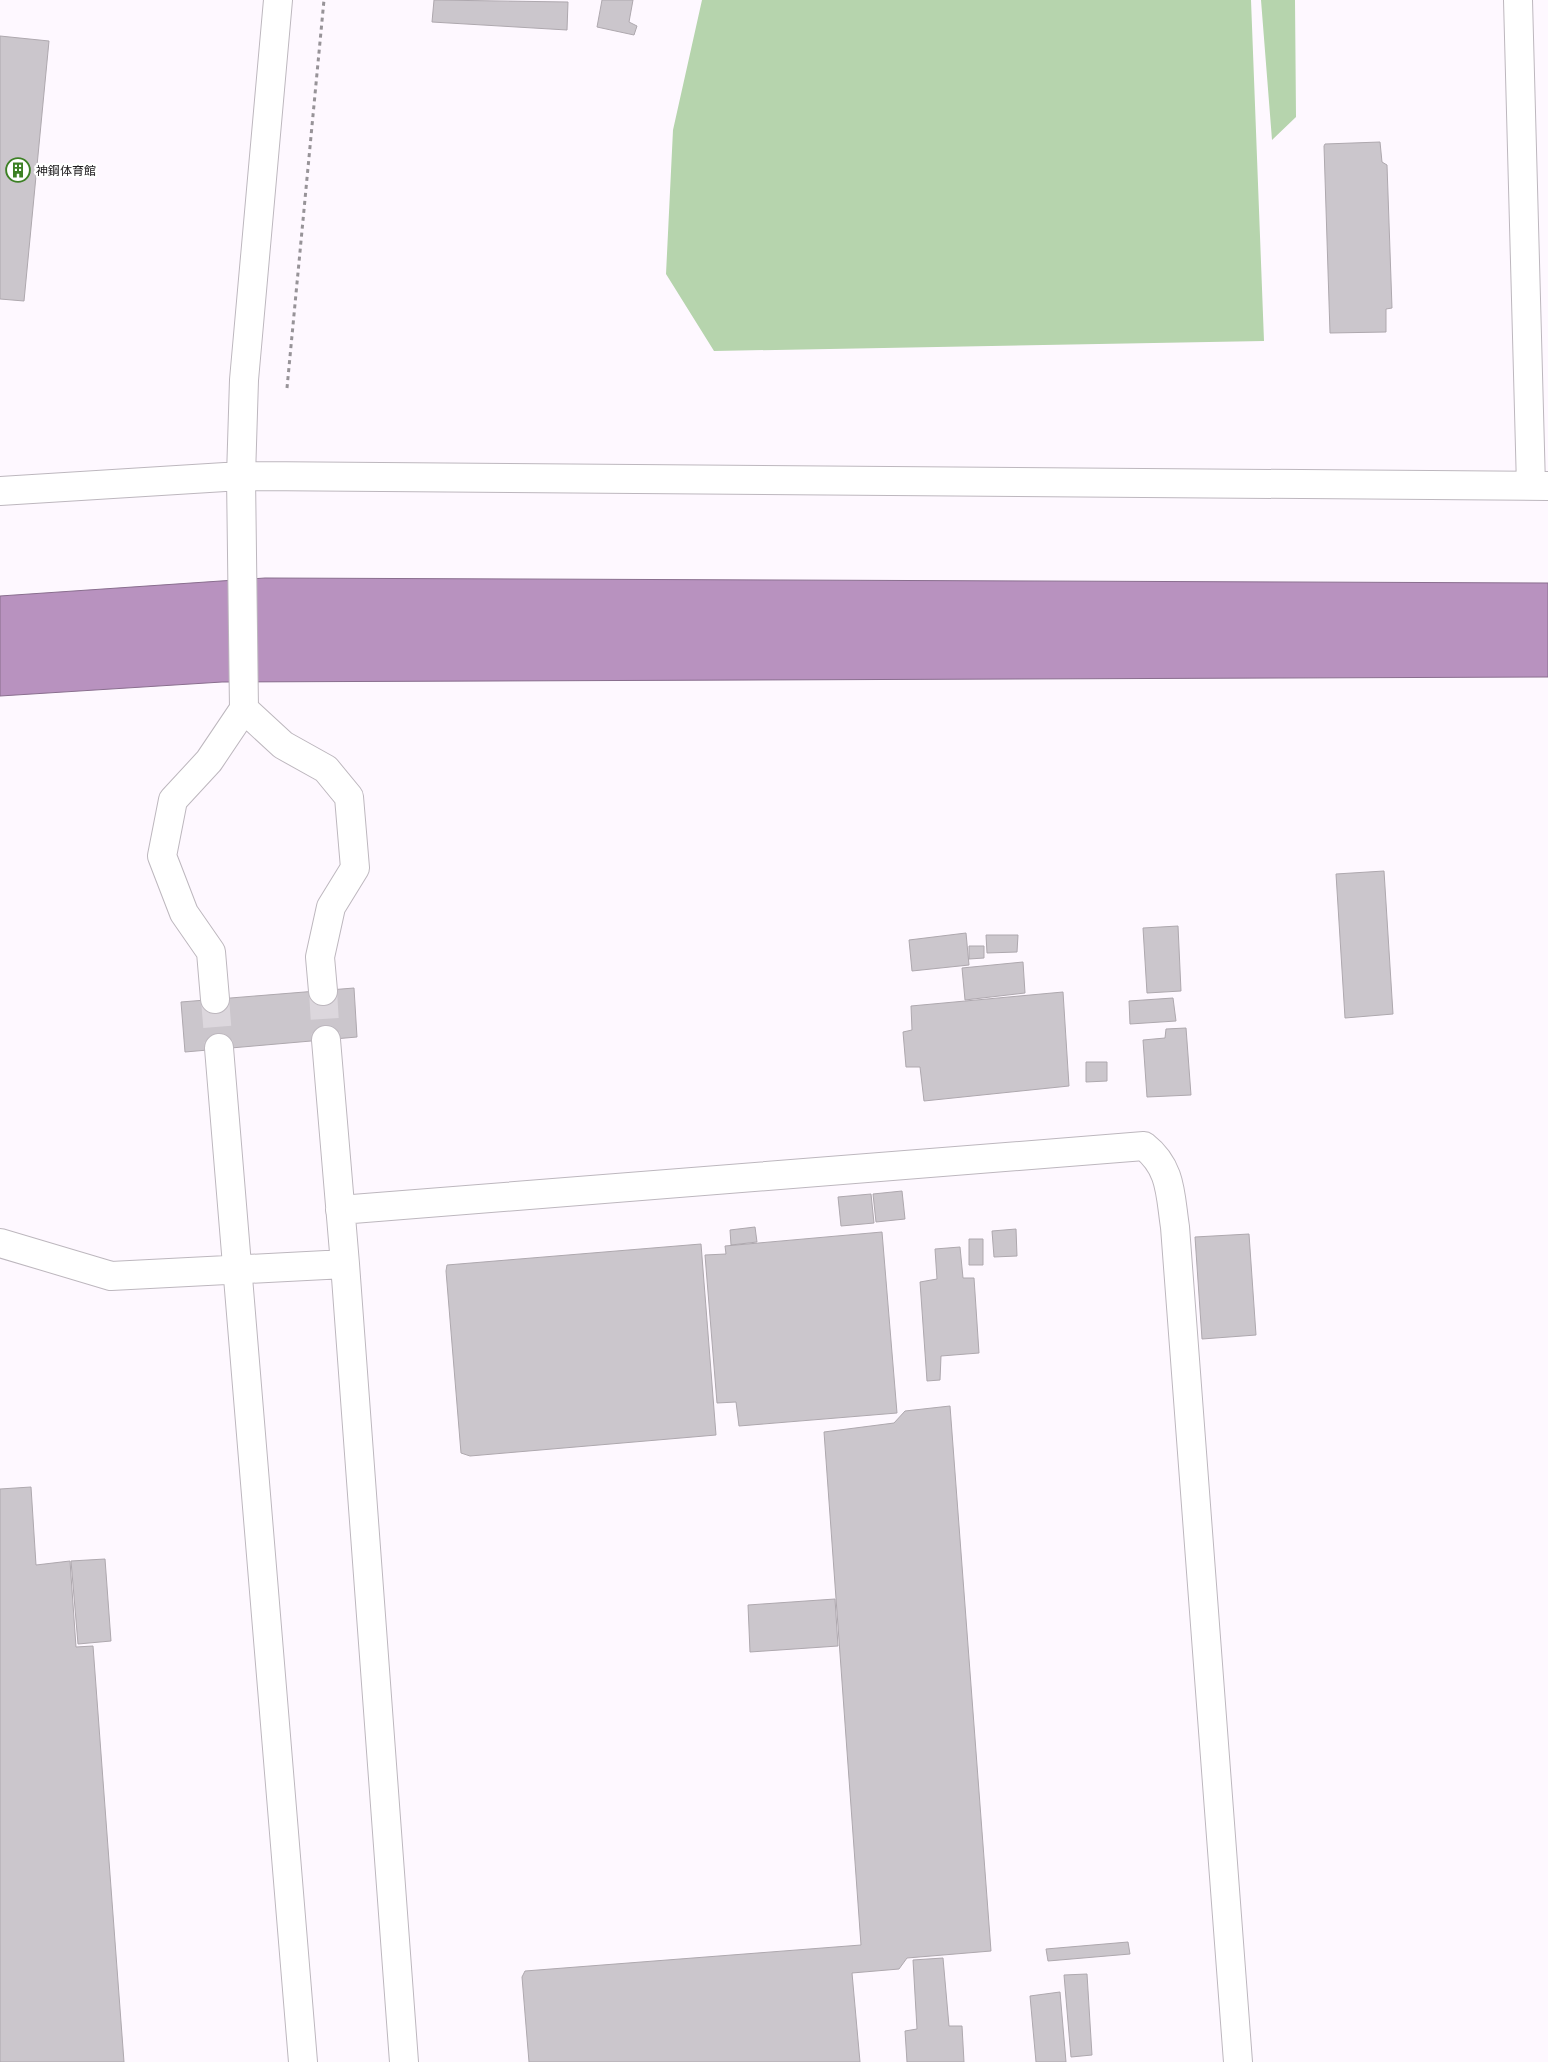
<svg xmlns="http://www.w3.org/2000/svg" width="1548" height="2062" font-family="Manrope,'Noto Sans JP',sans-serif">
<rect width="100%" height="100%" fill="#fef8ff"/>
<path fill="#b6d4ad" d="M702 0H1251L1264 341 714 351 666 274 673 130Z
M1261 0H1295L1296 117 1272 140Z"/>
<path fill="#b892bf" stroke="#896e8e" d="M265 578 1548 583V677L222 682 0 696V596Z"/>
<path fill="#cbc6cc" stroke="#aea8ae" d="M434 0 568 2 567 30 432 22Z
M602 0H633L629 22 637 26 634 35 597 27Z
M0 36 49 41 24 301 0 299Z
M1380 142 1382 162 1387 165 1392 308 1386 309V332L1330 333 1324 146 1325 144Z
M1384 871 1393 1014 1345 1018 1336 874Z
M1178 926 1181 991 1147 993 1143 928Z
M966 933 969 965 912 971 909 940Z
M986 935H1018L1017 952 987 953Z
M969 946H984V958L969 959Z
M1023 962 1025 993 965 1000 962 968Z
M354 988 357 1037 185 1052 181 1002Z
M1063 992 1069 1086 924 1101 920 1067H906L903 1032 912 1030 911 1006Z
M1173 998 1176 1021 1130 1024 1129 1001Z
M1186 1028 1191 1095 1147 1097 1143 1040 1165 1038 1166 1029Z
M1086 1062H1107V1081L1086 1082Z
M902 1191 905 1219 876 1222 873 1194Z
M871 1194 874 1223 841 1226 838 1197Z
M755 1227 757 1242 731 1245 730 1230Z
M1016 1229 1017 1256 994 1257 992 1231Z
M882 1232 897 1413 739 1426 736 1402 717 1403 705 1255 726 1254 725 1246Z
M1249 1234 1256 1335 1202 1339 1195 1237Z
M969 1239H983V1265H969Z
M701 1244 716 1435 470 1456 461 1453 446 1271 447 1265Z
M960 1247 963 1278H974L979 1353 941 1356 940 1380 927 1381 920 1282 937 1279 935 1249Z
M950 1406 991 1951 907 1958 899 1969 852 1973 860 2062H529L522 1977 525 1971 861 1945 824 1432 894 1423 905 1411Z
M31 1487 36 1565 70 1561 76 1647 93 1646 124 2062H0V1489Z
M105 1559 111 1641 78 1644 71 1561Z
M835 1599 838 1646 750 1652 748 1605Z
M1128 1942 1130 1954 1048 1961 1046 1949Z
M943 1958 949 2026H962L964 2062H907L905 2031 917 2029 913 1960Z
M1087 1974 1092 2055 1071 2057 1064 1975Z
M1060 1992 1066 2062H1036L1030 1996Z"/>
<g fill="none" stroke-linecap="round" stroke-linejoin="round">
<path stroke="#dcd7dd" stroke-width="28" stroke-dasharray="28 14" stroke-linecap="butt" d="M323 991 326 1040
M215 999 219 1048"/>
<g stroke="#bdb7be" stroke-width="30">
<path id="minor" d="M1518 0 1531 486
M0 491 241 476 1548 486
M244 709 283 745 326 769 349 797 355 868 331 907 320 957 323 991
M215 999 211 952 184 913 162 856 173 800 209 761 244 709 241 476 244 380 278 0
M326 1040 345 1264 404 2062
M219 1048 303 2062
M340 1210 1144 1146C1172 1168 1170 1195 1175 1227L1238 2062
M0 1243 111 1276 345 1264"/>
</g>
<path stroke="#979398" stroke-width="3" stroke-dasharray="4 4" stroke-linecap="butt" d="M287 388 324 0"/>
<use href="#minor" stroke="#fff" stroke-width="28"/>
</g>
<defs>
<g id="building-ring" transform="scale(1.25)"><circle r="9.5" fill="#fff" stroke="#3c8024" stroke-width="1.5"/><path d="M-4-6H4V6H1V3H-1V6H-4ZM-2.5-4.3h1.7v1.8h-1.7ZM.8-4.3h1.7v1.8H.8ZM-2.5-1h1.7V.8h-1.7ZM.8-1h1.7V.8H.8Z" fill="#3c8024"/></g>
</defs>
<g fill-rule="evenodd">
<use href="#building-ring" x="18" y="170"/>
</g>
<g text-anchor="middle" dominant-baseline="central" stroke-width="4.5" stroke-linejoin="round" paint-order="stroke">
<g font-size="12" fill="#1c1a1c" stroke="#fff" text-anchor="start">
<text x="36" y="170">神鋼体育館</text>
</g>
</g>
</svg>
